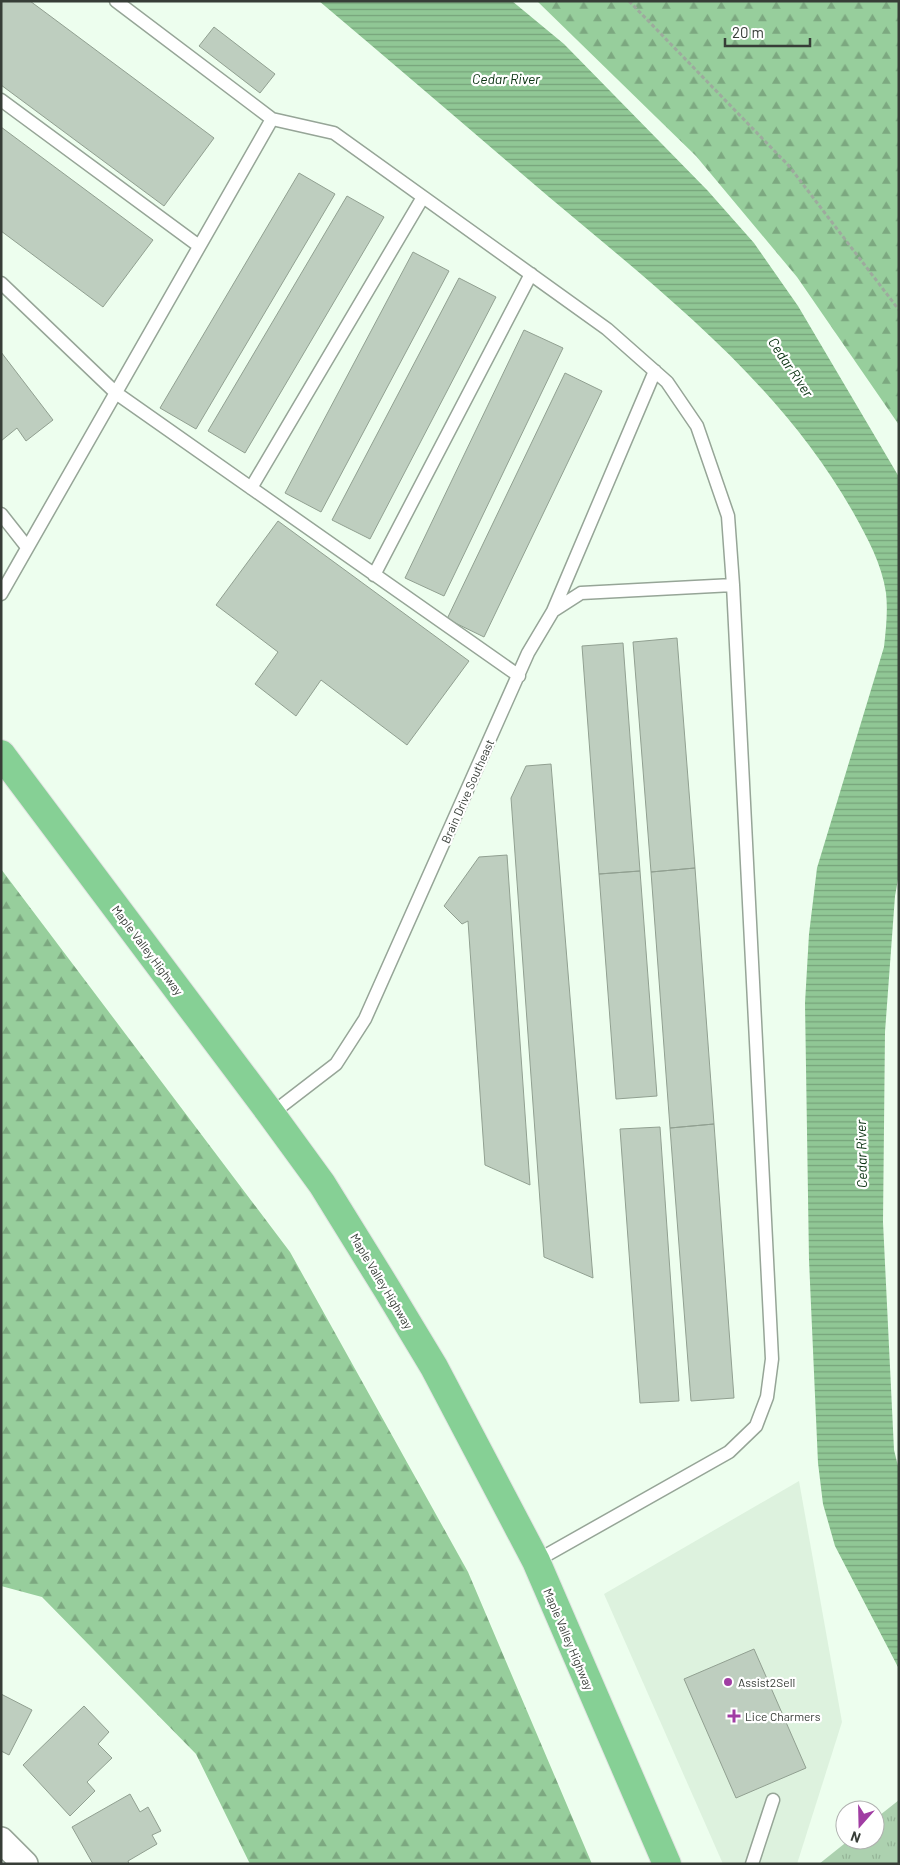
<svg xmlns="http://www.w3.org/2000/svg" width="900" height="1865" font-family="Barlow,sans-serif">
<defs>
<pattern id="forest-firs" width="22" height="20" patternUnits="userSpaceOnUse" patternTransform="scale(1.25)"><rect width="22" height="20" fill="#97ce9c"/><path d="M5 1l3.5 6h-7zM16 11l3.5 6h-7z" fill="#7ca880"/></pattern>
<pattern id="park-tufts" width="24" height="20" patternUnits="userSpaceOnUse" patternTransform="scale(1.25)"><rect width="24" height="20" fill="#acd1af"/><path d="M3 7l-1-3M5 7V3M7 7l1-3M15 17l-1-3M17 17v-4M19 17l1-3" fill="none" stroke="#95b497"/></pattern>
<pattern id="water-rules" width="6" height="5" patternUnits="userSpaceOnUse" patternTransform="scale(1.25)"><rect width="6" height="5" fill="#90c795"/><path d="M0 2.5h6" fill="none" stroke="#76a37a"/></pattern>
</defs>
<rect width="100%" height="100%" fill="#edfeee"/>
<path fill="#ddf2de" d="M799 1481 842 1722 797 1864H723L604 1594Z"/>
<path fill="url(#forest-firs)" d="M537 1H899V425L797 277 696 156Z
M1 869 290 1252 468 1572 592 1864H250L196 1754 42 1597 1 1586Z"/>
<path fill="url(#park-tufts)" d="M899 1800V1864H819L849 1840H875V1819Z"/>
<path fill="url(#water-rules)" d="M319 1H512L564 44 708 191 754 243 798 306 899 477V874L895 896 885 1032 883 1222 894 1450 899 1470V1669L835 1546 823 1504 818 1463 809 1260 805 1003 809 934 817 868 884 647C886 629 888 611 886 593 882 564 867 537 853 512 779 382 662 292 549 197 473 132 396 66 319 1Z"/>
<path fill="#becebf" stroke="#91a091" d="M1 1H30L214 138 164 206 1 85Z
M214 27 275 74 260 93 199 46Z
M1 127 153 240 103 307 1 231Z
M299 173 335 194 196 429 160 408Z
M347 196 384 217 245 453 208 431Z
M413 252 449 271 321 512 285 493Z
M459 278 496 297 370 539 332 520Z
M524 330 563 348 444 596 405 578Z
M1 352 53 420 26 441 17 428 1 441Z
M565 373 602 391 484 637 447 619Z
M278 521 469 661 407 745 321 680 296 716 255 684 278 652 216 605Z
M677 638 695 868 651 872 633 642Z
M623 643 640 871 599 874 582 646Z
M551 764 593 1278 544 1257 511 798 526 766Z
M507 855 530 1185 485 1165 468 921 462 924 444 906 479 857Z
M695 868 714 1124 670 1128 651 872Z
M640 871 657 1096 616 1099 599 874Z
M714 1124 734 1398 691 1401 670 1128Z
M660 1127 679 1401 640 1403 620 1129Z
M754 1649 806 1768 736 1798 684 1679Z
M1 1694 32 1710 9 1755 1 1751Z
M84 1706 109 1732 98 1744 112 1758 87 1782 95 1791 70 1816 23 1765Z
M130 1794 140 1812 148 1807 161 1831 152 1835 157 1844 128 1861 129 1864H93L72 1827Z"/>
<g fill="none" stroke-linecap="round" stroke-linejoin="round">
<g stroke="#96a597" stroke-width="15">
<path id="lane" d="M116 1 272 119 334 133 607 329 667 382 697 426 728 516 733 585 772 1359 767 1397 756 1426 729 1452 536 1561
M1 100 199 246
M1 283 116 393 519 676
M251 488 423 197
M1 514 27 547
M374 575 531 274
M1 594 272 119
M553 611 655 371
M271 1114 336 1064 365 1019 528 653 553 611 581 593 733 585
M752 1864 773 1800"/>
</g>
<g stroke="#96a597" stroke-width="28">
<path id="street" d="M1 1840 25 1864"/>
</g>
<g stroke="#e3e4e3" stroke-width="30">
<path id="primary" d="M1 754 271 1114 322 1184 387 1289 434 1367 536 1561 667 1864"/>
</g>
<path stroke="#9eaa9e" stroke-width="3" stroke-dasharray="4 2.5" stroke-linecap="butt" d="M629 1 789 166 899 310"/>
<use href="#lane" stroke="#fff" stroke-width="12"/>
<use href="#street" stroke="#fff" stroke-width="25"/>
<use href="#primary" stroke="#86d095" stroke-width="28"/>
</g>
<g fill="#a03da3" stroke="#fff" stroke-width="2">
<circle cx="728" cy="1682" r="5"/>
<path d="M731.5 1708.5h5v5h5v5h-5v5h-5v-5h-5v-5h5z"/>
</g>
<g text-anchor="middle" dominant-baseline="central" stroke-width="4.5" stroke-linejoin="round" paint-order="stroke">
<g font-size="12" fill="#373d37" stroke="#fff">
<text transform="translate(467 791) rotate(-66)">Brain Drive Southeast</text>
<text transform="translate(148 950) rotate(53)">Maple Valley Highway</text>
<text transform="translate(382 1281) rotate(59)">Maple Valley Highway</text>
<text transform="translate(569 1639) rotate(67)">Maple Valley Highway</text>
</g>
<g font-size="12" fill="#373d37" stroke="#fff" text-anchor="start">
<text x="738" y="1682">Assist2Sell</text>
<text x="745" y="1716">Lice Charmers</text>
</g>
<g font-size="14" font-style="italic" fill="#093211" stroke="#fff">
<text x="506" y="78">Cedar River</text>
<text transform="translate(791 367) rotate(56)">Cedar River</text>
<text transform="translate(861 1154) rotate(-91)">Cedar River</text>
</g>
</g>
<rect width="900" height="1865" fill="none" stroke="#373d37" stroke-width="5"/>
<g transform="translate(860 1825) rotate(200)"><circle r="24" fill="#ffffff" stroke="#afb1af"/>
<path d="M0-4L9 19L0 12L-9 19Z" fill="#a03da3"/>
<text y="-8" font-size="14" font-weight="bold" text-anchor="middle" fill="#373d37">N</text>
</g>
<path d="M725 38v8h85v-8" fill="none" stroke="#373d37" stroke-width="2.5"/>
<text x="732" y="38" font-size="15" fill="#373d37" stroke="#ffffff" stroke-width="4" paint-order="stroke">20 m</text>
</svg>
